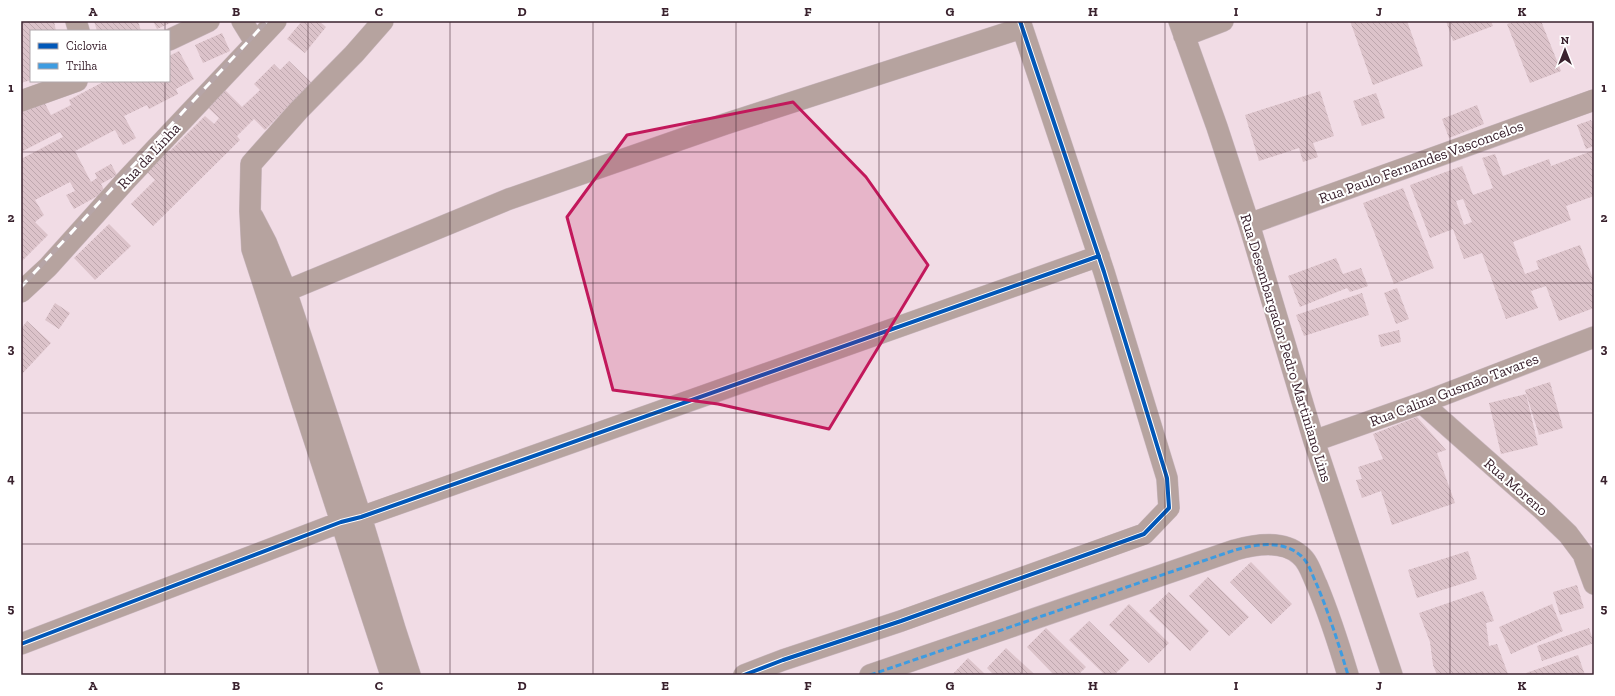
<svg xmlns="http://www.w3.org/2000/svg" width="1615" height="696" font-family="'Zilla Slab',serif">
<defs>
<pattern id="building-back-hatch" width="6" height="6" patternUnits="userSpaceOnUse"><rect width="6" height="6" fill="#dcc3ca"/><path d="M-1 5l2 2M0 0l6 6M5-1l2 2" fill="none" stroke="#bea7ae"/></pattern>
</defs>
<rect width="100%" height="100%" fill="#f1dce5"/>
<path fill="url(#building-back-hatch)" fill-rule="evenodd" d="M21 21H54L56 31H31V80L21 83Z
M94 21H138L141 31H97Z
M153 21H175L157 29Z
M302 21H319L326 27 305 53 287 39Z
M1350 21H1407L1423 66 1373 85Z
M1446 21H1491L1493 26 1453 41Z
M1515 21H1541L1561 71 1530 83 1507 24Z
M222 33 230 51 203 63 195 45Z
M179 51 194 79 176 89 178 94 149 109 147 105 124 116 136 138 123 145 115 130 75 151 91 182 97 178 95 173 111 164 117 175 101 184 105 192 74 209 66 195 75 191 70 182 35 200 44 215 35 222 48 235 21 262V177H22L21 159 63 137 60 132 21 152V111L43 100 51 115 71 105 69 100 105 81H169V56Z
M289 61 312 83 265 130 254 119 237 136 240 140 153 226 131 204 155 180 142 167 164 145 170 151 205 116 214 124 219 118 205 105 223 88 242 107 260 90 254 84 274 64 280 70Z
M1320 91 1334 136 1313 143 1318 157 1303 162 1299 148 1259 161 1245 115Z
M1376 93 1385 118 1362 126 1353 101Z
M1477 105 1484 124 1449 138 1442 119Z
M1591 120 1594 128V146L1586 149 1577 125Z
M1592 151 1594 155V196L1566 206 1571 220 1513 242 1525 274 1539 269 1536 261 1580 245 1594 281V308L1559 321 1546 286 1531 291 1538 308 1506 319 1482 253 1464 259 1453 229 1430 238 1410 185 1462 166 1473 195 1493 188 1482 158 1495 154 1503 176 1549 159 1551 166ZM1463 199 1472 222 1464 225 1456 201Z
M1403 188 1434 268 1394 284 1363 203Z
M109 224 131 246 95 280 74 258Z
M1336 258 1343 274 1361 268 1368 286 1350 292 1347 288 1300 307 1288 276Z
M1397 288 1409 319 1396 324 1384 293Z
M1362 293 1369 315 1304 336 1296 315Z
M55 303 70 313 59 329 45 320Z
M27 321 51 343 21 375V329Z
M1399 330 1401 342 1381 347 1378 335Z
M1550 382 1563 428 1539 435 1525 390Z
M1526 394 1538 445 1501 454 1489 403Z
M1417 417 1446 450 1437 453 1455 503 1392 525 1381 491 1362 498 1356 480 1362 479 1358 467 1383 459 1373 434Z
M1468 551 1477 579 1417 598 1408 570Z
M1251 562 1292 604 1271 624 1230 582Z
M1208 577 1249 617 1229 636 1189 596Z
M1577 585 1584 608 1560 615 1553 592Z
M1483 591 1494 621 1486 623 1489 646 1497 644 1508 674 1504 675H1437L1433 665 1430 642 1419 613Z
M1169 592 1209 631 1190 651 1149 611Z
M1129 604 1169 643 1149 663 1109 625Z
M1552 604 1563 631 1511 654 1499 627Z
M1089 621 1129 660 1114 675H1105L1069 640Z
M1046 628 1086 667 1078 675H1054L1027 647Z
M1589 628 1594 643 1542 661 1537 646Z
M1006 648 1035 675H994L987 668Z
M1578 655 1585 675H1527L1526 673Z
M968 658 986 675H952Z"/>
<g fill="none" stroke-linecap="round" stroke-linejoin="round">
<g stroke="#cbb8c1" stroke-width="22">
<path id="minor" d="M76 21 79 31
M242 21 255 42
M383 21 354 54 299 110 251 164 250 211 252 249 391 675
M1179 21 1217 127 1249 224 1314 441 1392 675
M1184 36 1223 21
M169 40 209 21
M21 101 77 81
M253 217 266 242 286 291 361 517 395 629 410 675
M1249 224 1594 100
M21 292 48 267 128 178 276 21
M267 294 286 291 509 199 725 124 1022 28
M1422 403 1543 510 1568 534 1583 554 1594 584
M1314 441 1422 403 1594 337
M21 644 341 522 361 517 1099 256
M744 675 783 660 901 621 1144 534 1169 508 1167 478 1104 272 1020 21
M870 675 1235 550C1256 544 1283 540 1300 555 1309 562 1312 575 1317 585 1329 614 1339 645 1348 675"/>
</g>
<use href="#minor" stroke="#b6a39f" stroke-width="21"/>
<g stroke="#b6a5a7" stroke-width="4.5">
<path id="rail" d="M21 287 267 21"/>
</g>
<use href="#rail" stroke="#fff" stroke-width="3" stroke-dasharray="9" stroke-linecap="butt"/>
<path stroke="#3e9ce1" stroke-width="3" stroke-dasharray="6 3" stroke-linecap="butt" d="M870 675 1235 550C1256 544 1283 540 1300 555 1309 562 1312 575 1317 585 1329 614 1339 645 1348 675"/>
<g stroke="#fff" stroke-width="6">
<path id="cycleway" d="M21 644 341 522 361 517 1099 256
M744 675 783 660 901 621 1144 534 1169 508 1167 478 1104 272 1020 21"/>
</g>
<use href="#cycleway" stroke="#0057b8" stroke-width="4"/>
</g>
<path fill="#c2185b" fill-opacity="0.2" stroke="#c2185b" stroke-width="3" stroke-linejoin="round" d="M793 102 866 177 928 265 829 429 718 404 613 390 567 217 627 135Z"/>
<path fill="none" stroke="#3a222e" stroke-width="1" stroke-opacity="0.55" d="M165 21V31M308 21V675M450 21V675M593 21V675M736 21V675M879 21V675M1022 21V675M1165 21V675M1307 21V675M1450 21V675M165 81V675M21 152H1594M21 283H1594M21 413H1594M21 544H1594"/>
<g text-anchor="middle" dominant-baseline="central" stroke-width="4" stroke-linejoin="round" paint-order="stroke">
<g font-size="15" fill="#3a222e" stroke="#fff">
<text transform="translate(149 156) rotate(-47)">Rua da Linha</text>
<text transform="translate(1421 162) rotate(-20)">Rua Paulo Fernandes Vasconcelos</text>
<text transform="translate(1286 348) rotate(73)">Rua Desembargador Pedro Martiniano Lins</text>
<text transform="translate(1454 390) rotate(-21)">Rua Calina Gusmão Tavares</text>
<text transform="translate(1516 487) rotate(41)">Rua Moreno</text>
</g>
</g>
<rect width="1615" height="696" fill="none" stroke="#ffffff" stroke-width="44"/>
<rect x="30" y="30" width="140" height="52" fill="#ffffff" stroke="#b0a7ab"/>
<rect x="38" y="43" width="20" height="6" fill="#0057b8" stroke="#b0a7ab"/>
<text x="66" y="50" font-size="12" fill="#3a222e">Ciclovia</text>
<rect x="38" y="63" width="20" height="6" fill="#3e9ce1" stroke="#b0a7ab"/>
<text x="66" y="70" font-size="12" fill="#3a222e">Trilha</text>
<g transform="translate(1565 50)" stroke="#ffffff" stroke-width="3" paint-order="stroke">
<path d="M0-3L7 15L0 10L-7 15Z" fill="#3a222e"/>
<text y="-6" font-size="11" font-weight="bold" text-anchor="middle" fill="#3a222e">N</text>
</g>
<rect x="22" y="22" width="1571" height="652" fill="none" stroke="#3a222e" stroke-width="1.5"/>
<g font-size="13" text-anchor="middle" font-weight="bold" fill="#3a222e">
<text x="93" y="16">A</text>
<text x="236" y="16">B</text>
<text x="379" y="16">C</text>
<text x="522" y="16">D</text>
<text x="665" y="16">E</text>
<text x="808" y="16">F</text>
<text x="950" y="16">G</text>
<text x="1093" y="16">H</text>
<text x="1236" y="16">I</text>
<text x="1379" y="16">J</text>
<text x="1522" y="16">K</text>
<text x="11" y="92">1</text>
<text x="1604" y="92">1</text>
<text x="11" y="222">2</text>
<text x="1604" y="222">2</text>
<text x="11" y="353">3</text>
<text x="1604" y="353">3</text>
<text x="11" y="483">4</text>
<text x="1604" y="483">4</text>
<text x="11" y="613">5</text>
<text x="1604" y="613">5</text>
<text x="93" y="690">A</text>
<text x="236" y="690">B</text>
<text x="379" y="690">C</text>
<text x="522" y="690">D</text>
<text x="665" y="690">E</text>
<text x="808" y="690">F</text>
<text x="950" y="690">G</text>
<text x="1093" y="690">H</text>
<text x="1236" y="690">I</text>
<text x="1379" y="690">J</text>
<text x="1522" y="690">K</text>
</g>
</svg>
